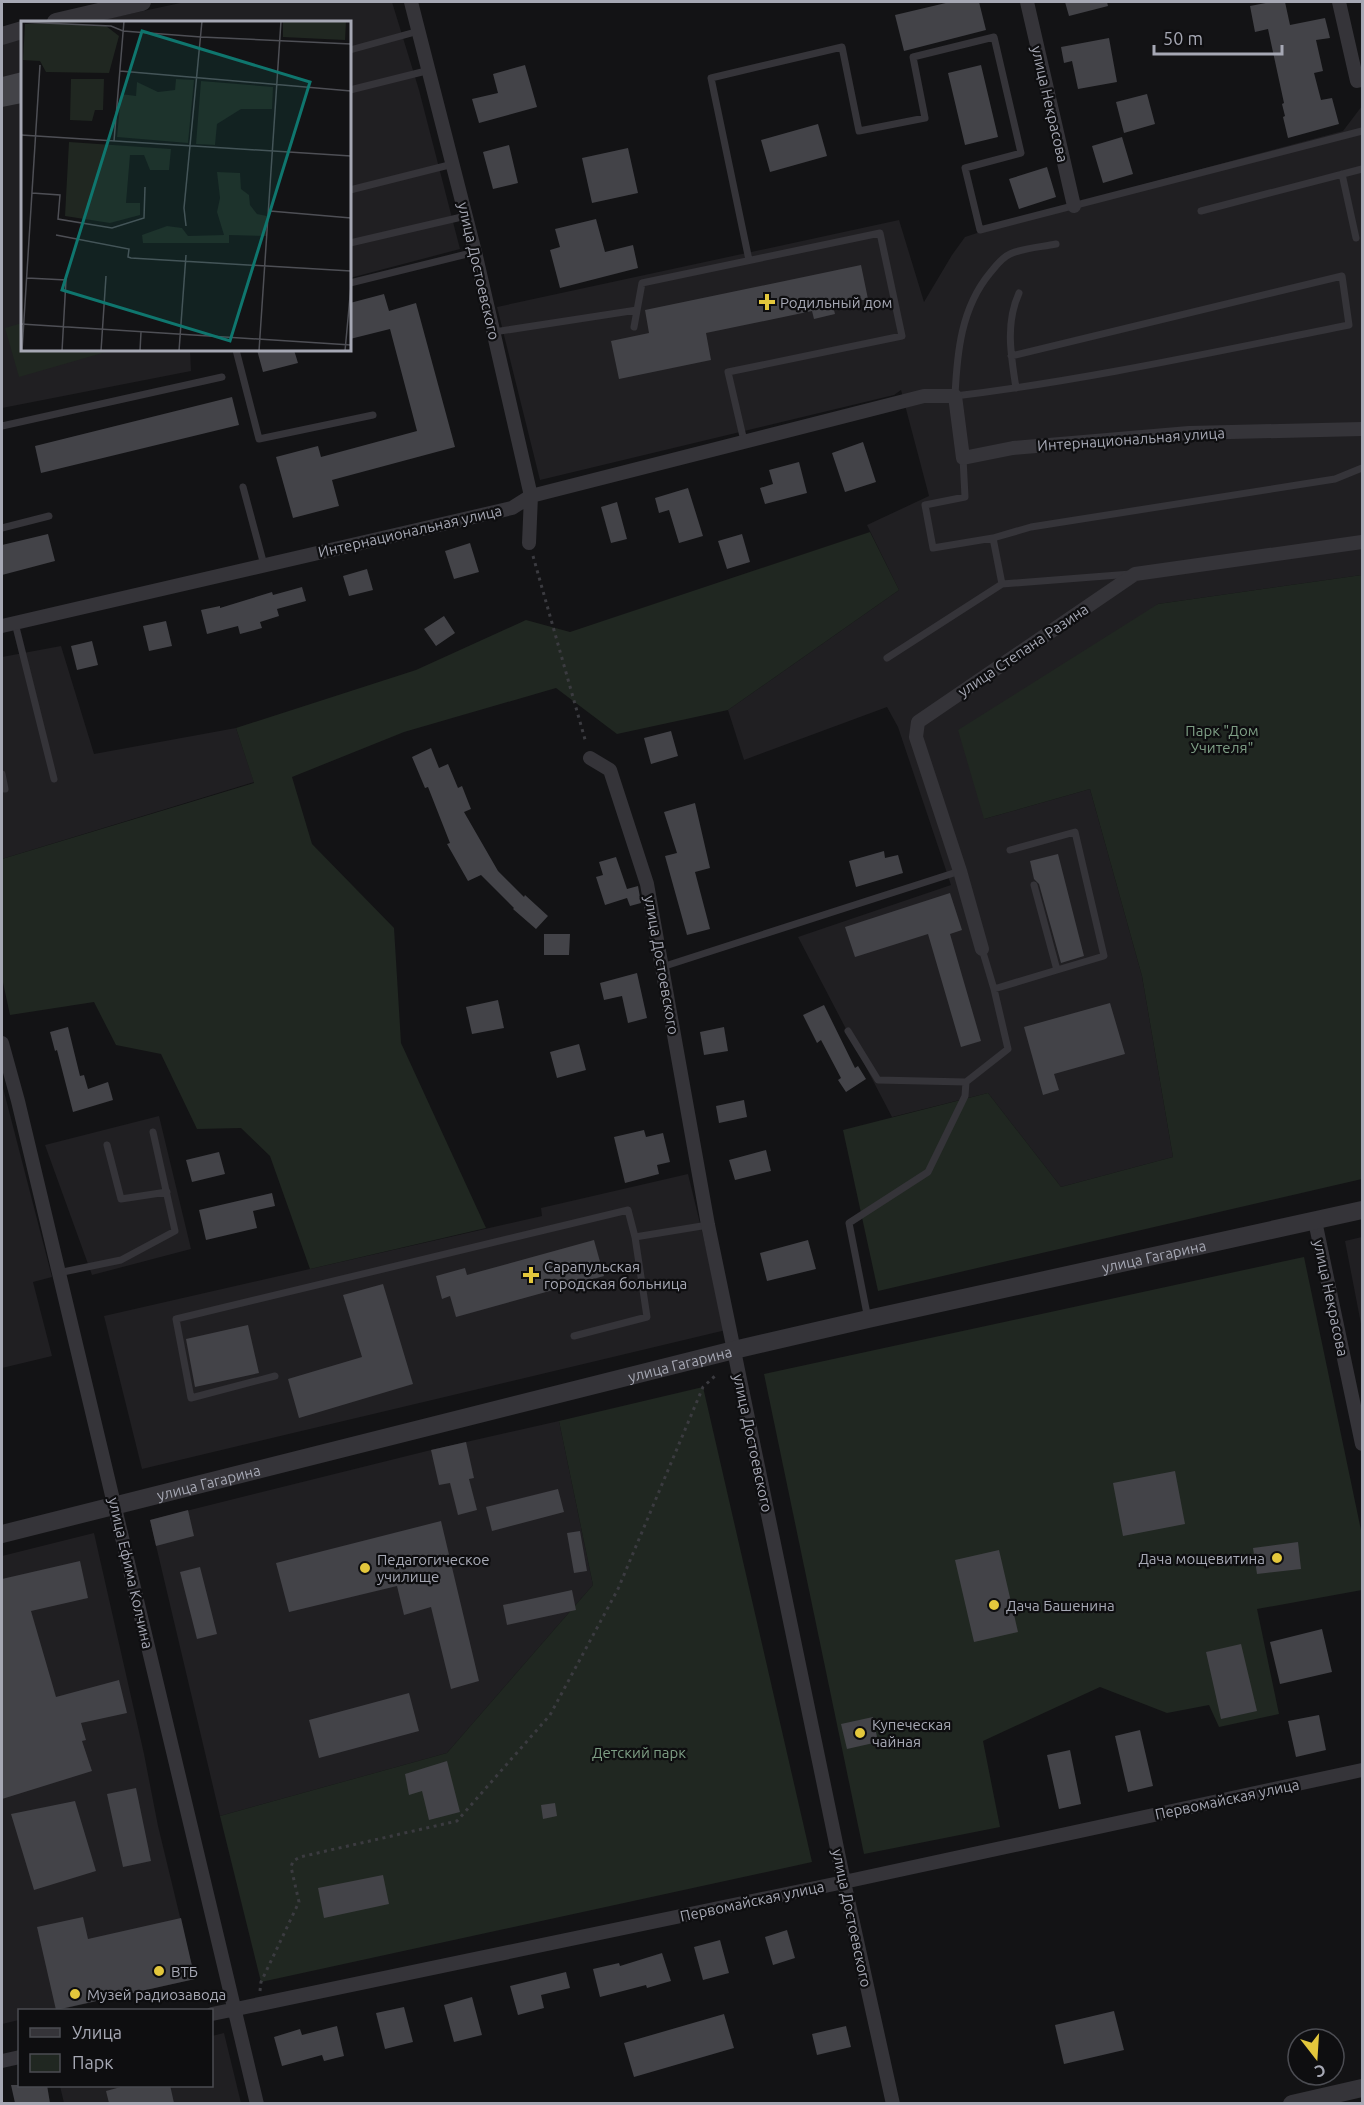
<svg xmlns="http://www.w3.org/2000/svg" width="1364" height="2105" font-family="Ubuntu,sans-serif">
<rect width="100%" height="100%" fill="#131315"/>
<path fill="#201f22" d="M185 2H392L419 90 460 249 350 278V22H92Z
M22 39V350H190L191 371 2 408V44Z
M1362 106V575L1158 604 984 819 1090 789 1142 976 1173 1157 1061 1187 988 1093 892 1117 798 937 951 885 898 727 887 707 744 760 728 710 899 590 867 525 929 496 901 390 894 395 540 480 497 307 899 220 924 302 952 255 965 237 1041 212 1343 131Z
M61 646 94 754 236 728 254 782 2 859V657Z
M2 1084 52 1277 33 1282 52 1356 2 1368Z
M159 1116 191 1249 92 1275 45 1145Z
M688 1174 726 1330 142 1469 104 1316 542 1216 541 1208Z
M1362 1237V1329L1345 1241Z
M559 1421 593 1585 447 1753 220 1816 150 1520 431 1450Z
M94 1533 144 1754 158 1826 195 1979 58 2010H20L19 2020 2 2024V1556Z
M224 2033 241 2103H64L60 2086H212V2036Z"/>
<path fill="#202721" d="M22 323V350H113L19 377 5 328Z
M870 532 899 590 728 710 617 734 556 688 404 732 292 777 312 844 394 928 401 1043 486 1228 310 1269 270 1156 241 1128 197 1129 161 1054 116 1045 94 1002 10 1015 2 978V859L254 783 236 728 416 670 526 620 570 632Z
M1362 575V1179L878 1291 843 1130 988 1093 1061 1187 1173 1157 1142 976 1090 789 984 819 958 730 1158 604Z
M1304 1257 1362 1535V1590L1257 1609 1279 1714 1219 1727 1209 1705 1167 1713 1100 1687 983 1741 1000 1827 864 1854 764 1374Z
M703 1387 812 1862 261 1982 220 1816 447 1753 593 1585 559 1421Z"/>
<path fill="#434348" d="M950 2H979L986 30 904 51 895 15Z
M1065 2H1107L1108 6 1069 16Z
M1271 2H1285L1290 25 1325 18 1330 38 1316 40 1323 71 1314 73 1321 100 1332 98 1339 124 1288 138 1283 117 1285 116 1282 104 1284 103 1268 29 1255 32 1250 6Z
M1109 38 1117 82 1078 89 1072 61 1064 63 1061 47Z
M525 65 537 107 479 123 472 99 498 93 493 74Z
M981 65 998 137 965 145 948 73Z
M22 72V103L2 107V77Z
M1147 94 1155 124 1124 133 1116 102Z
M818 124 827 156 770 172 761 140Z
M1122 137 1133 174 1103 183 1092 146Z
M509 145 518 183 493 189 483 152Z
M628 148 638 193 592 203 582 158Z
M1047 167 1056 197 1019 209 1009 179Z
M596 219 605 252 633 245 638 268 560 288 550 250 560 247 555 229Z
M861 265 868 299 833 306 835 314 814 319 812 311 706 333 711 360 619 379 611 341 649 333 645 310Z
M384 294 389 311 416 303 455 447 332 480 339 506 293 518 276 457 318 446 321 457 417 431 390 329 350 339V303Z
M257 350H294L298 363 263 372Z
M232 397 239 425 41 473 35 446Z
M863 442 876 482 845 492 832 453Z
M799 462 807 493 765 504 760 488 773 484 769 470Z
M688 488 703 536 679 543 669 510 659 513 655 498Z
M617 502 627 539 611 543 601 507Z
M48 534 55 561 2 575V545Z
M742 534 750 562 727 569 718 541Z
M470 543 479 572 454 579 445 551Z
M367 569 373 590 349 596 343 576Z
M302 587 306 601 277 609 279 616 260 622 262 628 240 634 238 626 207 634 201 610 220 606V608L272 592 273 595Z
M444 616 455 633 436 646 424 629Z
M166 621 172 646 149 651 143 626Z
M92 641 98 665 77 670 71 646Z
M671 731 678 756 651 764 644 738Z
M431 748 439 768 448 764 458 788 462 786 471 809 464 812 498 871 524 897 525 895 548 916 536 929 513 909 514 908 481 875 468 881 447 844 450 843 428 787 425 788 412 757Z
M695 803 710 868 695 872 710 929 687 935 665 856 677 853 664 812Z
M884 851 885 858 898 855 903 873 856 887 849 861Z
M1058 854 1084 956 1061 963 1039 884 1034 879 1030 861Z
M616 857 627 889 638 886 641 903 630 906 627 898 605 905 596 877 603 875 599 862Z
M950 893 962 930 950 934 981 1041 961 1047 928 934 855 957 845 927Z
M544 934H570L569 955H544Z
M637 973 647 1018 628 1023 622 996 604 1000 600 983Z
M498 1000 504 1028 472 1034 466 1007Z
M1110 1003 1125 1054 1054 1074 1059 1090 1043 1095 1024 1027Z
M824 1005 855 1068 858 1066 866 1079 846 1092 838 1080 841 1078 821 1040 817 1043 803 1015Z
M68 1027 80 1076 84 1075 88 1089 108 1082 113 1100 73 1112 57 1050 55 1051 50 1032Z
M724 1027 728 1051 704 1055 700 1032Z
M579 1044 586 1070 557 1078 550 1052Z
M744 1100 747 1117 719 1123 716 1106Z
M644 1130 646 1137 663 1133 670 1162 657 1165 659 1174 625 1183 614 1137Z
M766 1150 771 1171 735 1180 729 1160Z
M219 1152 225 1174 192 1182 186 1160Z
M272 1193 275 1206 253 1211 257 1228 206 1240 199 1210Z
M594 1240 604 1276 456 1317 450 1296 442 1299 436 1276 465 1268 467 1275Z
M808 1240 816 1269 767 1281 760 1253Z
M383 1284 413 1384 299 1418 288 1379 362 1357 343 1295Z
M248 1325 259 1373 195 1387 186 1339Z
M466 1442 474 1478 469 1479 477 1510 458 1515 450 1483 439 1485 431 1450Z
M1175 1471 1185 1524 1123 1536 1113 1483Z
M558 1489 564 1512 492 1531 486 1507Z
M188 1510 194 1536 156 1546 150 1520Z
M441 1521 479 1681 451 1689 431 1607 404 1615 397 1586 289 1612 276 1563Z
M580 1531 587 1571 574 1573 567 1533Z
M1298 1542 1301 1569 1257 1574 1253 1548Z
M999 1550 1018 1632 974 1642 955 1560Z
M80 1561 88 1598 31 1611 56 1697 119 1680 127 1713 81 1723 86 1740 82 1741 92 1771 2 1799V1579Z
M200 1567 217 1634 197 1639 180 1572Z
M572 1590 576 1610 507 1625 503 1605Z
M1322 1629 1332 1672 1280 1684 1270 1642Z
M1241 1644 1257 1711 1221 1719 1206 1652Z
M409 1693 419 1731 319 1758 309 1720Z
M1319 1715 1326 1750 1296 1757 1288 1721Z
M873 1717 878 1742 847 1749 841 1724Z
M1140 1730 1153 1786 1128 1792 1115 1736Z
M1070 1750 1081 1804 1059 1809 1047 1755Z
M447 1761 460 1812 429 1820 422 1791 409 1795 405 1774Z
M136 1788 151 1861 123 1867 107 1794Z
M75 1801 96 1871 34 1890 11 1814Z
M555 1803 557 1816 543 1819 541 1805Z
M383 1875 389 1904 324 1918 318 1888Z
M83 1917 88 1939 181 1918 195 1979 56 2010 37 1927Z
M787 1930 795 1958 773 1965 765 1937Z
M720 1940 729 1973 703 1980 694 1947Z
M662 1953 671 1981 647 1988 646 1985 600 1997 593 1969 619 1963 620 1966Z
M566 1972 570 1988 541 1995 544 2008 518 2015 510 1986Z
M472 1997 482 2035 454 2042 444 2005Z
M404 2007 413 2042 385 2049 376 2013Z
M1114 2011 1124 2050 1064 2064 1055 2025Z
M724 2014 734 2048 634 2077 624 2043Z
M337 2026 344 2056 324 2061 322 2055 282 2066 274 2037 300 2029 302 2035Z
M846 2026 851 2047 817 2055 812 2034Z
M11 2085H47L50 2103H15Z
M128 2085H170L174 2103H109L106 2091Z"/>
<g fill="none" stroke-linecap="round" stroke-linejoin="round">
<path stroke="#3b3b40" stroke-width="3" stroke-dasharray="3 4.5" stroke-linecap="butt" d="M533 556 586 743
M260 1991 261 1982 299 1902 291 1867 293 1861 300 1857 457 1821 550 1715 618 1589 703 1387 715 1376"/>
<path stroke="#353439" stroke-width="7" d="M350 50 419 31
M350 90 430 70
M1342 174 1356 238
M350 190 453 164
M1201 211 1362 169
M350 243 466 216
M749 260 711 78 842 47 859 131 925 118 913 57 994 37 1021 153 965 168 980 230 1362 131
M350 283 475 252
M634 327 642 283 880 233 902 336 728 372 744 441
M494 332 637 310
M236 350 259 439 373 415
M1011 356 1342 276 1349 325C1218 351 1088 380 955 396 957 353 961 308 990 273 996 266 1001 258 1010 254 1023 248 1041 247 1056 244
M1016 388C1011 356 1005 324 1019 293
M2 426 222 377
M963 458 965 497 925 505 933 548 993 538
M243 487 264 565
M2 528 49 516
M1002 584 1131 574
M15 623 54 779
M887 658 1002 584 993 538 1031 527 1335 479 1362 468
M2 774 5 789
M1010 850 1075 832 1104 956 1057 970
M982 949 994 989 1057 970 1034 885
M662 967 960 871
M848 1031 878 1080 966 1082 1008 1049 994 989
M107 1145 121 1199 167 1192
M58 1273 121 1260 175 1231 153 1132
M868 1319 849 1223 928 1172 965 1096 966 1082
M574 1336 647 1317 635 1237
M275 1376 191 1398 176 1319 628 1210 635 1237 708 1225"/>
<path stroke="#353439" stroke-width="14" d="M411 2 475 252 531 496 529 543
M1027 2 1074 206
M1339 2 1357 81 1362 80
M2 626 512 508 531 496 924 396H955L963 458 1013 448 1189 433 1362 429
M590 758 610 770 647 884 708 1225 844 1882 893 2104
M982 949 960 871 916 737 918 722 1135 574 1362 542
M2 1043 18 1101 257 2104
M1315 1221 1362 1444
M212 2014 844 1882 1362 1770
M2 2061 20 2057"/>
<g stroke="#353439" stroke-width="18">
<path d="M56 22 142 2"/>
<path d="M2 36 22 30"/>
<path id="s1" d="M2 1534 734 1350 868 1319 1362 1210"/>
<path d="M1292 2104 1362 2088"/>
</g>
</g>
<g fill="#e3c73c" stroke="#0e0e10" stroke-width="2">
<path d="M764 293h6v6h6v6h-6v6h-6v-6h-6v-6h6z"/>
<path d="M528 1266h6v6h6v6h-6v6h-6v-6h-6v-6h6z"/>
<circle cx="1277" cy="1558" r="6"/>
<circle cx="365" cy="1568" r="6"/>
<circle cx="994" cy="1605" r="6"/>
<circle cx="860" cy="1733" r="6"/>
<circle cx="159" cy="1971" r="6"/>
<circle cx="75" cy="1994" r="6"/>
</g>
<g text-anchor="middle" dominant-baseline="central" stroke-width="4.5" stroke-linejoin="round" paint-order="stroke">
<g font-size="15" fill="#a6a8b4" stroke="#0e0e10">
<text transform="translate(1050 104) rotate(77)">улица Некрасова</text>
<text transform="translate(479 271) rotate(77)">улица Достоевского</text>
<text transform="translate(1131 439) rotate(-4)">Интернациональная улица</text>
<text transform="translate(410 531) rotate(-13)">Интернациональная улица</text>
<text transform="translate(1023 650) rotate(-34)">улица Степана Разина</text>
<text transform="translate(662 965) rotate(80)">улица Достоевского</text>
<text stroke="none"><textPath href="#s1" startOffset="1185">улица Гагарина</textPath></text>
<text transform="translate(1331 1298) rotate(78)">улица Некрасова</text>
<text stroke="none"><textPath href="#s1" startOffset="699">улица Гагарина</textPath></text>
<text transform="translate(753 1443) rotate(78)">улица Достоевского</text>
<text stroke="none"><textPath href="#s1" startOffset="213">улица Гагарина</textPath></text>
<text transform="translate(131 1573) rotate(77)">улица Ефима Колчина</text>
<text transform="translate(1227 1799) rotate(-12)">Первомайская улица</text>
<text transform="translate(752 1901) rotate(-12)">Первомайская улица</text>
<text transform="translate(852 1918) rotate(78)">улица Достоевского</text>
</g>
<g font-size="15" fill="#a6a8b4" stroke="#0e0e10" text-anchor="start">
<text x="780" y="302">Родильный дом</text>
<text x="544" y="1266">Сарапульская<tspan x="544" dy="17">городская больница</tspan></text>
<text x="1265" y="1558" text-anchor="end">Дача мощевитина</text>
<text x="377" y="1559">Педагогическое<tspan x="377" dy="17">училище</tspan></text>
<text x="1006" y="1605">Дача Башенина</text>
<text x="872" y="1724">Купеческая<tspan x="872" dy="17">чайная</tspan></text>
<text x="171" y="1971">ВТБ</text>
<text x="87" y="1994">Музей радиозавода</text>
</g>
<g font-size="15" fill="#7e9e85" stroke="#0e0e10">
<text x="1222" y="730">Парк "Дом<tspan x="1222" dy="17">Учителя"</tspan></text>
<text x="639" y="1752">Детский парк</text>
</g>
</g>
<g transform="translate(21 21)">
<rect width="330" height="330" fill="#131315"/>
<path d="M262 0H325L324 19 262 16ZM35 2 85 5 98 15 88 52 25 51 19 40 2 39 4 3ZM50 58H83L82 89H74L71 100 49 99ZM155 58 173 59 167 122 96 116 100 73 115 75 116 61 137 71 154 69ZM180 60 252 66 251 88H220L196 103 194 124 175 123ZM48 121 150 128 148 149H129L123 134H109L105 182H119V194L89 202 44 195ZM196 151 219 152 220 168 228 174 229 184 236 193 246 195 245 215 208 214V222H122L121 214 146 205 161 207 167 215 203 214 196 191 199 177Z" fill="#202721"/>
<path fill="none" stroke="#4e4f55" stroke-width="1.5" d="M0 1 90 5 102 10 180 16 330 23M99 50 330 70M0 114 330 135M93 120 103 0M11 172 39 174 37 198 91 207 123 197 124 166M249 190 330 197M165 205 163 187 181 0M35 214 108 228 107 236 110 237 330 250M6 257 45 259 41 330M0 303 330 324M1 330 19 44M80 330 85 255M119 330 120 311M158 330 165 234M238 330 260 0M324 330 330 265"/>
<path fill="#0f766e" fill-opacity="0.15" stroke="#0f766e" stroke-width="3" d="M121 10 289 61 209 320 41 269Z"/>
<rect width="330" height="330" fill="none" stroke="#a6a8b4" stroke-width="3"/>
</g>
<rect width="1364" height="2105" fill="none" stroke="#a6a8b4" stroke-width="6"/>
<rect x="18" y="2009" width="195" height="78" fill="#0e0e10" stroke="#4b4c52" stroke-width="1.5"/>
<rect x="30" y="2028" width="30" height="9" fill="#353439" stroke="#4b4c52" stroke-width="1.5"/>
<text x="72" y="2039" font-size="18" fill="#a6a8b4">Улица</text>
<rect x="30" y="2054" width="30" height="18" fill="#202721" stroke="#4b4c52" stroke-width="1.5"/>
<text x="72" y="2069" font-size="18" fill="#a6a8b4">Парк</text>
<g transform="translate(1316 2057) rotate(163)"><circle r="28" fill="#0e0e10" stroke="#4b4c52" stroke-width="1.5"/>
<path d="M0-4.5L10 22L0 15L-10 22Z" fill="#e3c73c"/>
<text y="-9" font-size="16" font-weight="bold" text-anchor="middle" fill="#a6a8b4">С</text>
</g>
<path d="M1154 45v9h128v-9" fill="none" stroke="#a6a8b4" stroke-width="3"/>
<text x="1163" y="45" font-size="18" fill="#a6a8b4" stroke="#0e0e10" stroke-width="4.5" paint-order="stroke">50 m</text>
</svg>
